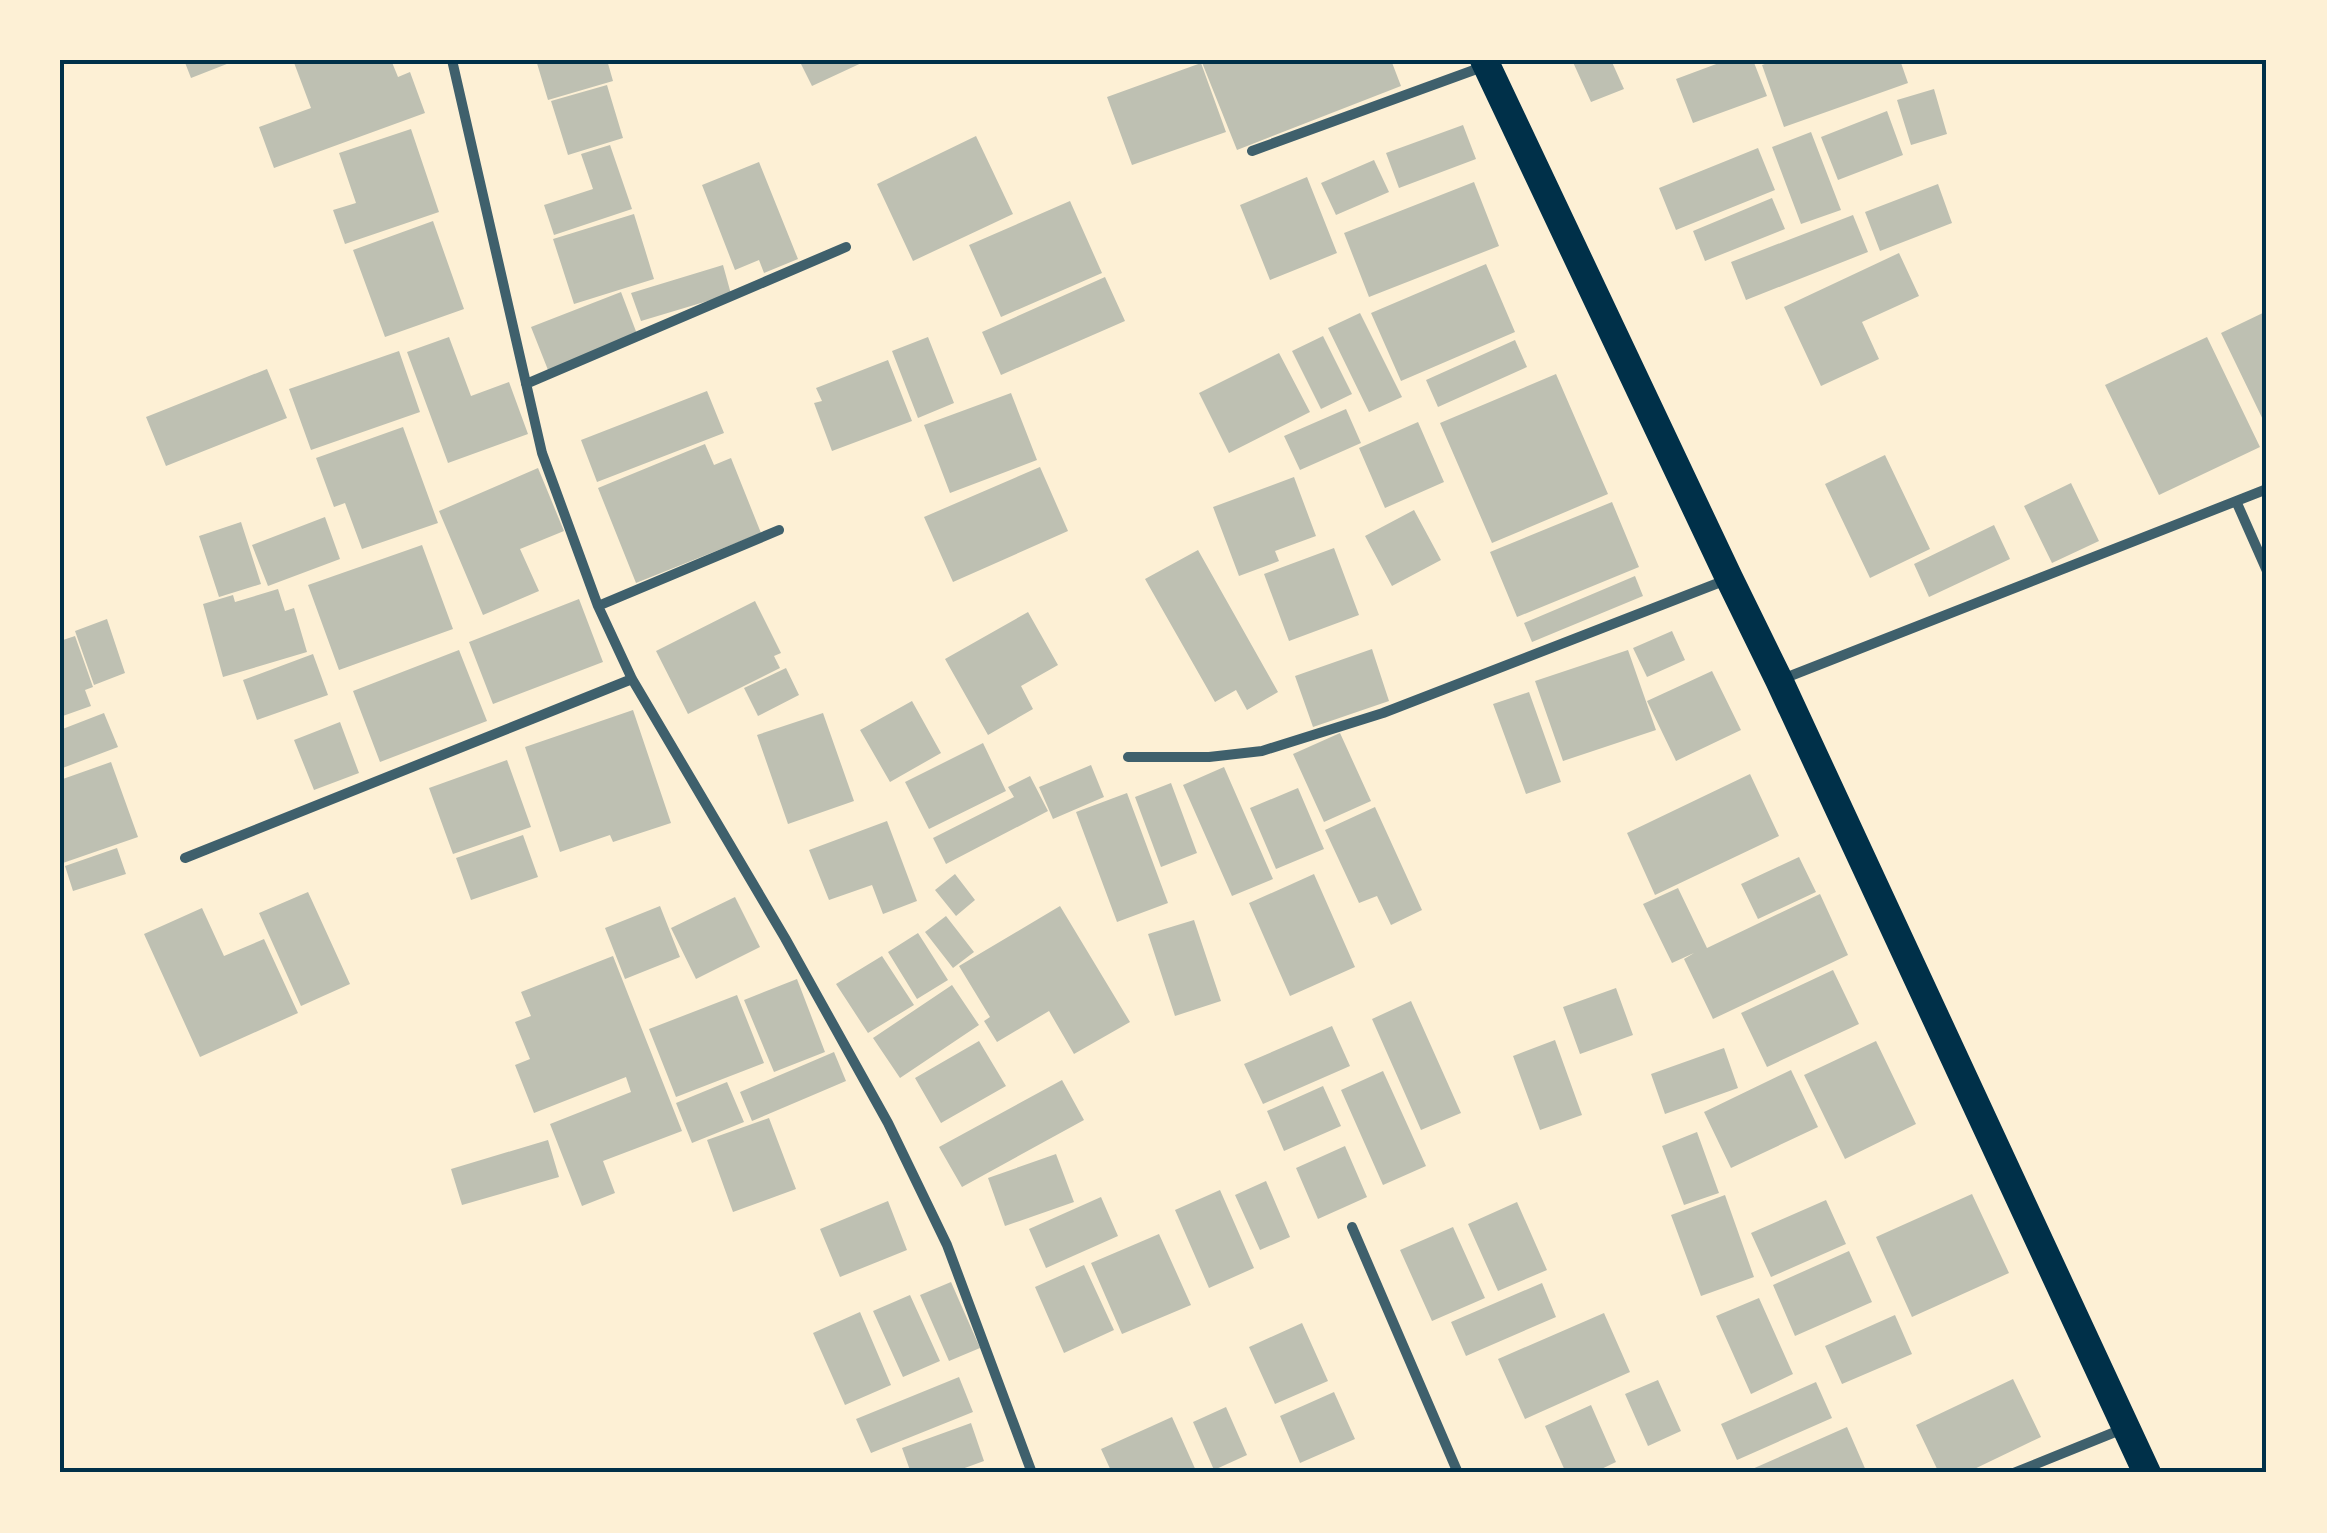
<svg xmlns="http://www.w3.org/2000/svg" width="2327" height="1533" font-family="Montserrat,sans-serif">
<rect width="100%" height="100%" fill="#fdf0d5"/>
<path fill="#bec0b2" d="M184 60H237L191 78Z
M293 60H391L398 77 410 72 425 113 274 168 259 127 311 108Z
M536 60H607L613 81 548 100Z
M799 60H868L812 86Z
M1201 60H1391L1401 86 1237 150Z
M1572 60H1611L1624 89 1591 102Z
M1727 60H1753L1767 96 1693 123 1676 79Z
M1776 60H1900L1908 83 1784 127 1762 65Z
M1201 63 1226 132 1132 165 1107 97Z
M607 85 623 138 568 155 551 101Z
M1934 89 1947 134 1911 145 1897 100Z
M1887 111 1903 155 1838 180 1821 137Z
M1463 125 1476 159 1399 188 1386 153Z
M411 129 439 212 345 244 333 210 356 203 339 153Z
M1811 132 1841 210 1801 224 1772 147Z
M976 136 1013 214 913 261 877 184Z
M610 145 632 209 554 235 544 205 593 189 581 154Z
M1758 148 1775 190 1676 230 1659 188Z
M1374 160 1389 192 1336 215 1321 183Z
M759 162 798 259 764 273 759 260 735 270 702 185Z
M1307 177 1337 253 1270 280 1240 205Z
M1474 182 1499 246 1369 297 1344 233Z
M1938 184 1952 223 1880 251 1865 212Z
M1772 198 1785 229 1705 261 1693 231Z
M1070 201 1102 273 1001 317 969 245Z
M634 214 654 279 574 304 553 239Z
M1853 215 1868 252 1746 300 1731 262Z
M433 221 464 309 385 337 353 250Z
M1899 253 1919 296 1862 322 1879 359 1821 386 1784 307Z
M1486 264 1515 332 1401 381 1371 313Z
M723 265 731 294 641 321 631 293Z
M1105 277 1125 321 1001 375 982 332Z
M621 292 637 334 548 370 531 327Z
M2267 311V428L2221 333Z
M1360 313 1402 397 1369 412 1328 328Z
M1323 336 1352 394 1321 409 1292 351Z
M449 337 471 396 509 382 528 434 448 463 407 352Z
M928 337 954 403 918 418 892 351Z
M2207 337 2260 447 2159 495 2105 385Z
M1515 340 1527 367 1438 407 1426 380Z
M399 351 420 412 311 450 289 389Z
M1279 353 1310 412 1229 453 1199 393Z
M888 360 912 421 832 451 814 403 822 401 816 388Z
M267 369 287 418 166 466 146 417Z
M1556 374 1608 494 1492 543 1440 423Z
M707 391 724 433 597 482 581 440Z
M1011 393 1037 460 950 493 924 425Z
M1346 409 1361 443 1300 470 1284 436Z
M1418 422 1444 482 1385 508 1359 448Z
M403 427 438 523 362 549 345 503 334 507 316 458Z
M705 444 714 465 731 458 761 533 636 583 598 488Z
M1885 455 1930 549 1870 578 1825 484Z
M1040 467 1068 531 953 582 924 517Z
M538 468 564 531 520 549 539 591 483 615 439 511Z
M1294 477 1316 536 1275 551 1279 561 1239 576 1213 507Z
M2071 483 2099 541 2052 563 2024 506Z
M1612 502 1639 567 1517 617 1490 552Z
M1414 510 1441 560 1392 586 1365 536Z
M325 517 340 559 268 586 252 545Z
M241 522 261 584 219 597 199 536Z
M1994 525 2010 559 1929 597 1914 564Z
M422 545 453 629 339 670 308 585Z
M1334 548 1359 615 1289 641 1264 574Z
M1198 550 1278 692 1247 710 1236 690 1215 702 1145 579Z
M1635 576 1643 596 1532 642 1524 623Z
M278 589 285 611 294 608 307 652 223 677 203 604 233 595 235 602Z
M579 599 603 662 493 704 469 642Z
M755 601 781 653 774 656 780 668 688 714 656 651Z
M1028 612 1058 665 1021 686 1033 709 988 735 945 659Z
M107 619 125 673 94 685 75 631Z
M1672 631 1685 660 1647 677 1633 648Z
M75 636 93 687 85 690 91 706 60 717V641Z
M1372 649 1389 701 1313 727 1295 676Z
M459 650 487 721 380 762 353 691Z
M1628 650 1656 730 1563 761 1535 681Z
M313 654 328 695 257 720 243 680Z
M786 668 799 695 758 716 744 688Z
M1712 671 1741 730 1676 761 1647 701Z
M1529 692 1561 782 1526 794 1493 704Z
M912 701 941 753 890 782 860 730Z
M633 710 671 823 613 842 610 835 560 852 525 747Z
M104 713 118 747 60 769V730Z
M823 713 854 801 788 824 757 735Z
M340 722 359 773 314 790 294 740Z
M1340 733 1371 801 1324 822 1293 754Z
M983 743 1006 791 929 829 905 782Z
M507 760 531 827 453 854 429 788Z
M111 762 138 837 60 864V780Z
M1091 765 1104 797 1053 819 1039 787Z
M1224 767 1273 879 1232 896 1183 785Z
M1750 774 1779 836 1655 895 1627 833Z
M1030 776 1048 811 946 864 933 838 1014 797 1008 787Z
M1171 783 1197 853 1161 867 1135 797Z
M1298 788 1324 849 1276 869 1250 808Z
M1127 793 1168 903 1117 922 1076 812Z
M1375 807 1422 910 1391 925 1377 896 1359 903 1325 830Z
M887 821 917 901 883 914 872 885 829 900 809 850Z
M523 835 538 877 471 900 456 858Z
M117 848 126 874 73 891 65 866Z
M1799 857 1816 892 1758 919 1741 884Z
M955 874 975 900 956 916 935 890Z
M1314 874 1355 967 1290 996 1249 903Z
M1678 888 1707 948 1820 894 1848 955 1713 1019 1684 959 1694 953 1672 963 1643 904Z
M308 892 350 984 301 1006 259 913Z
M735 897 760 947 696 979 671 928Z
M660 906 680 957 625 979 605 928Z
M1060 906 1130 1022 1074 1054 1049 1011 997 1042 984 1021 990 1017 959 966Z
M202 908 224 956 264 939 298 1013 200 1057 144 934Z
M946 916 974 952 953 968 925 932Z
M1194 920 1221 1001 1175 1016 1148 934Z
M918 933 948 980 917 999 888 952Z
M613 956 682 1131 603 1161 615 1193 582 1206 550 1124 631 1092 626 1077 534 1113 515 1065 530 1059 515 1022 531 1016 521 992Z
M882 956 914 1005 868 1033 836 984Z
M1833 970 1859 1024 1767 1067 1741 1013Z
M797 979 825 1052 774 1072 744 1000Z
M952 985 979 1025 900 1078 873 1038Z
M1616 988 1633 1035 1580 1054 1563 1007Z
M737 995 764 1063 676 1097 649 1029Z
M1411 1001 1461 1113 1421 1130 1372 1019Z
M1332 1026 1350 1066 1263 1104 1244 1064Z
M1555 1040 1582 1115 1540 1130 1513 1056Z
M979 1041 1006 1086 941 1123 915 1078Z
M1876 1041 1916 1124 1845 1159 1804 1075Z
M1724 1048 1738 1088 1665 1114 1651 1074Z
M834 1052 846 1081 752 1121 740 1092Z
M1791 1070 1818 1127 1731 1168 1704 1112Z
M1383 1071 1426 1166 1383 1185 1341 1090Z
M1062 1080 1084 1120 962 1187 939 1147Z
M727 1082 744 1122 692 1143 676 1103Z
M1323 1086 1341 1126 1284 1151 1267 1111Z
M769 1118 796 1189 733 1212 707 1140Z
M1697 1132 1719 1193 1684 1205 1662 1146Z
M548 1140 559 1177 462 1205 451 1169Z
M1345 1146 1367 1197 1318 1219 1296 1168Z
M1056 1154 1074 1202 1005 1226 988 1178Z
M1266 1181 1290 1237 1260 1250 1235 1195Z
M1220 1190 1254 1268 1209 1288 1175 1210Z
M1972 1194 2009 1273 1912 1317 1876 1237Z
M1725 1195 1754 1277 1701 1296 1671 1215Z
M1101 1197 1118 1236 1046 1268 1029 1229Z
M1826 1200 1846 1244 1771 1277 1751 1233Z
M888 1201 907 1250 840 1277 820 1229Z
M1517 1202 1547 1270 1498 1291 1468 1224Z
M1453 1227 1485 1298 1432 1321 1400 1250Z
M1159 1234 1191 1305 1122 1334 1091 1263Z
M1849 1251 1872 1302 1795 1336 1773 1285Z
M1084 1265 1114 1330 1064 1353 1035 1287Z
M951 1282 980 1348 949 1361 920 1295Z
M1542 1283 1556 1317 1466 1356 1451 1322Z
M910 1295 940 1361 903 1377 873 1311Z
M1759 1298 1793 1374 1751 1394 1716 1316Z
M860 1312 891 1385 845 1405 813 1333Z
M1604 1313 1630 1372 1525 1419 1498 1359Z
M1895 1315 1912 1354 1842 1384 1825 1346Z
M1302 1323 1328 1381 1275 1404 1249 1347Z
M959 1377 973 1412 871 1453 856 1419Z
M2013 1379 2041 1437 1966 1473H1939L1916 1425Z
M1658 1380 1681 1431 1648 1446 1625 1394Z
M1816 1382 1832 1418 1737 1460 1721 1424Z
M1334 1392 1355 1439 1300 1463 1280 1416Z
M1591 1405 1616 1462 1593 1473H1566L1545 1426Z
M1226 1407 1247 1455 1214 1470 1193 1422Z
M1172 1417 1197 1473H1112L1101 1449Z
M971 1423 984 1461 951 1473H911L902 1448Z
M1847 1427 1867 1473H1751L1750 1470Z"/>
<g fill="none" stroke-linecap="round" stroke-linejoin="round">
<path stroke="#3f606c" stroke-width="10" d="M452 60 542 453 598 606 632 679 785 938 888 1123 947 1245 1032 1473
M1252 151 1485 66
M526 384 846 247
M2236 501 2267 571
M598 606 779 530
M1780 680 2267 489
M1128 757H1209L1262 751 1383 713 1726 580
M185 858 632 679
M1352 1227 1458 1473
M2014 1473 2125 1428"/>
<path stroke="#003049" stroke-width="28" d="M1484 60 1729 578 1779 680 2147 1473"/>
</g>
<rect width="2327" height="1533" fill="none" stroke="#fdf0d5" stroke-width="125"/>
<rect x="62" y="62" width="2202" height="1408" fill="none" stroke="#003049" stroke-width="4"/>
</svg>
